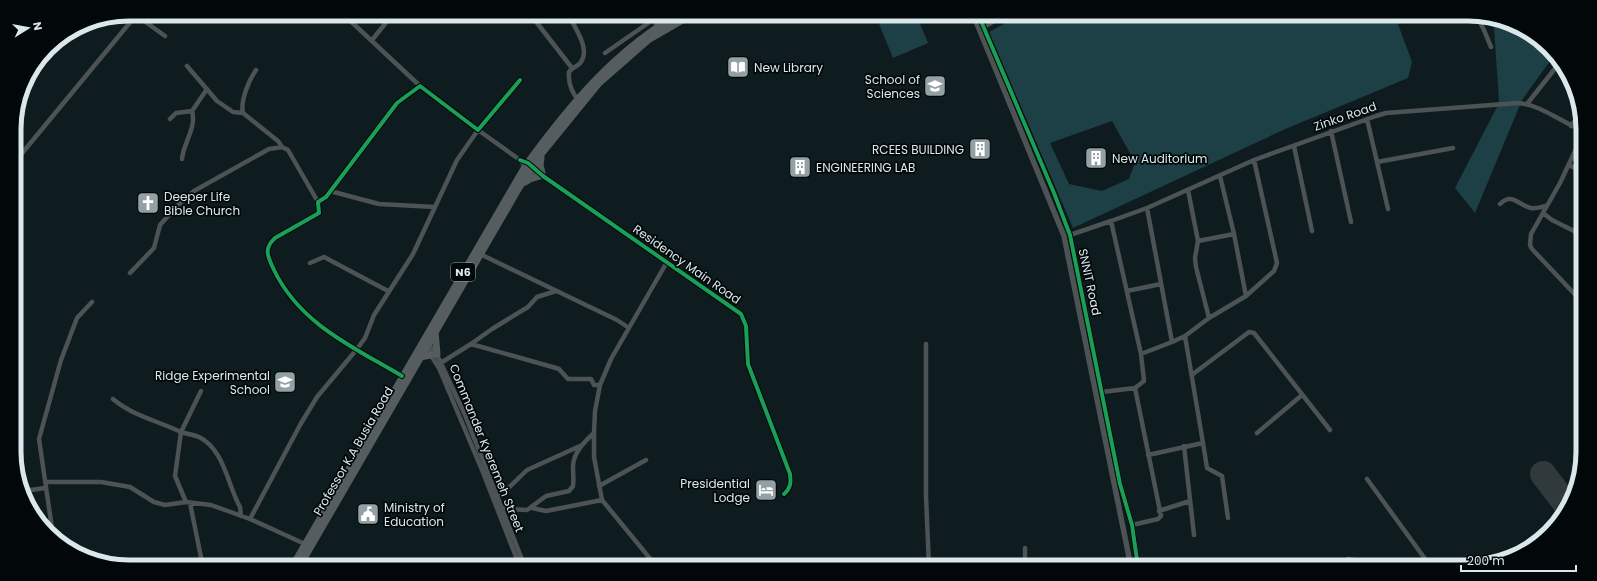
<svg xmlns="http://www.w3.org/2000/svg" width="1597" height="581" font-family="Poppins,sans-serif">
<rect width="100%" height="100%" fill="#0f1c1f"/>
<path fill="#1d3f46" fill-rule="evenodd" d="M875 14H916L928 43 893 58Z
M1022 14H1423L1398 24 1412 62 1408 78 1283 130 1073 228 989 32ZM1112 121 1135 162 1129 179 1102 191 1069 184 1050 143Z
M1505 20 1555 54 1522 100 1475 213 1455 188 1497 107 1499 101 1494 28Z"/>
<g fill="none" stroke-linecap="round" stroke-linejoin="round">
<path stroke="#303a3c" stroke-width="26" d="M1543 474 1566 504"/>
<path stroke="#4d5254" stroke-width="4.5" d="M343 14 420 86
M517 14 534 19 572 68
M573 14 571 19C576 30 590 49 581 62 579 66 572 67 569 72 568 83 572 93 579 101
M652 14 657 27
M136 15 165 36
M1475 15C1483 24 1486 36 1491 47
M984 27 1006 14
M372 40 393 14
M47 51V50
M605 53 654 19
M187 66 217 101 233 112 243 113 278 141 282 147
M1527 104 1557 66
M243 113C240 101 249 80 256 70
M170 119 176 113 192 111 207 89
M1367 119 1388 209
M1571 126 1581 112
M1331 131 1351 222
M1582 136 1560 183 1531 234 1530 245 1532 249 1583 303
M1294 146 1312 231
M182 159C183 144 197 127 192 111
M1377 162 1453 148
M14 163 137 14
M1569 165 1582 172
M532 166 543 176 741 314 746 326 748 364 790 474C791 482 791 488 784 494
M330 191 379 204 435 207
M1500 204C1512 192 1518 205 1531 208 1536 209 1541 207 1546 206
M1147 208 1254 160 1376 116 1386 113 1518 103C1542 105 1560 122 1582 130
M1543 213 1552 220 1582 235
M1111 221 1147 208 1172 342 1141 354
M15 227 20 221
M1070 235 1111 221 1141 354 1144 381 1135 388 1102 392
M1198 241 1234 234 1220 176
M480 254 617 320 629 328
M310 263 324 257 388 291
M130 273 154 248 160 225 178 205 194 191 269 149 282 147 288 150 318 202
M1127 291 1161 284
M1246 296 1274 271 1277 263 1254 160
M1209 318 1246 296 1234 234
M1172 342 1185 336 1209 318 1196 267 1195 258 1198 241 1188 190
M428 343 439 359 465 415 525 567
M471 344 492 329 528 307 537 297 556 291
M926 344V496L929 567
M425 346 439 368 482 470 520 567
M439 364 471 344 556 368 559 369 568 379H591L594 385H600
M1193 374 1249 332 1254 333 1330 430
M402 376C353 347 300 324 274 270 268 257 263 249 275 238L319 213 318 202 326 197 397 103 420 86 478 130 520 80
M201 391 181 432C187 434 194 435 199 437 224 449 228 486 240 507L241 516
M113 399C133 416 158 421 181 432L175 476 186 502
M1257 433 1302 395
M1203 443 1207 468 1222 476 1228 518
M1184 446 1194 535
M1148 455 1203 443 1185 336
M1367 479 1431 567
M45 482H101L130 487 154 502 165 505 186 502 211 505 250 519 305 544
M599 486 646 460
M24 491 45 488
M498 498 527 470 580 446
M190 503 203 567
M501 505 508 509 527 510 546 496 569 491 573 486C574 479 573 474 573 467 573 453 584 442 594 433
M532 508 546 511 602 500
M1159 511 1190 501
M250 519 300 425 317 397 357 349 365 338 374 315 413 254 457 160 478 130 520 160 530 172 543 176
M1132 525 1158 519 1161 516 1135 388
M53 535 39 439 61 360 77 318 92 302
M657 567 602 500 594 457V433L595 411 600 385 611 359 667 262
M1025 567V548
M1339 567 1348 559 1354 560 1360 567"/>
<path stroke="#4d5254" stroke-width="5.5" d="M973 14 1064 236 1131 567
M978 14 1054 193 1070 235 1120 484 1132 525 1138 567"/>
<path stroke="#555d5f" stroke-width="7" d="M541 158 540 165 542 173
M525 182 530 179 540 176
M435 331 437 354
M420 357 431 355
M292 567 526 165C569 106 615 50 679 14
M299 567 520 186 542 153 599 83 648 40 693 14"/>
<g stroke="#02080a" stroke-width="6">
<path id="cycleway" d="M978 14 1054 193 1070 235 1120 484 1132 525 1138 567
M520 160 528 163 543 176 741 314 746 326 748 364 790 474C791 482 791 488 784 494
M402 376C353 347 300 324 274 270 268 257 263 249 275 238L319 213 318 202 326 197 397 103 420 86 478 130 520 80"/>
</g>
<use href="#cycleway" stroke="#1a9f57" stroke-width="4"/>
</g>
<defs>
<g id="library-square" transform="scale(1.15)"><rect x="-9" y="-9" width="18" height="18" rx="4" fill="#94a1a4" stroke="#02080a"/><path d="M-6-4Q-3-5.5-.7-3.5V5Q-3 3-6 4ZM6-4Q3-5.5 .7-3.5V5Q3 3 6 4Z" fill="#fff"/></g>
<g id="university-square" transform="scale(1.15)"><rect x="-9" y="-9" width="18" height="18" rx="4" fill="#94a1a4" stroke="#02080a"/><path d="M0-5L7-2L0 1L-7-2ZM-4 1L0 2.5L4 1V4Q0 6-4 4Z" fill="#fff"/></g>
<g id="building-square" transform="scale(1.15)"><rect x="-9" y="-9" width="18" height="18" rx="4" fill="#94a1a4" stroke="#02080a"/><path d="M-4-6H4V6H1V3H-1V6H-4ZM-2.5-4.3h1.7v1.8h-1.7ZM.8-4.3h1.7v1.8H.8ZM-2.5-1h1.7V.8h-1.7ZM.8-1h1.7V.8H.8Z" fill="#fff"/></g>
<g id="church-square" transform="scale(1.15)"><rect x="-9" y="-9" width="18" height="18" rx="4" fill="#94a1a4" stroke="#02080a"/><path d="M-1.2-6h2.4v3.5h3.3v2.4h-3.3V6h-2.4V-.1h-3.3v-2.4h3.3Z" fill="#fff"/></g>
<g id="school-square" transform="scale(1.15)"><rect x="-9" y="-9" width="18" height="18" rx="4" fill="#94a1a4" stroke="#02080a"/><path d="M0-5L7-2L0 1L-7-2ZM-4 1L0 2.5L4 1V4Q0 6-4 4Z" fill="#fff"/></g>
<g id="hotel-square" transform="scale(1.15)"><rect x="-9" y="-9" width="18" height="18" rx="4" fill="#94a1a4" stroke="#02080a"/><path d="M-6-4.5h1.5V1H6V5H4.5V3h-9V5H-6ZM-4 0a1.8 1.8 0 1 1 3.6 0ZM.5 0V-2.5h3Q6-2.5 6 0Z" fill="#fff"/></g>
<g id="civic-square" transform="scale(1.15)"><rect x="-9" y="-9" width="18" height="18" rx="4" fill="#94a1a4" stroke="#02080a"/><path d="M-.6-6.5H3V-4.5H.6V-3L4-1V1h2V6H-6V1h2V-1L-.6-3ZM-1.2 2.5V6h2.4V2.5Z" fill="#fff"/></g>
</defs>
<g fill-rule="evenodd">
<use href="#library-square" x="738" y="67"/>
<use href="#university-square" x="935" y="86"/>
<use href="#building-square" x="980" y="149"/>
<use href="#building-square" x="1096" y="158"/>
<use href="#building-square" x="800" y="167"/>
<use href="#church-square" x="148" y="203"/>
<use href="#school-square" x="285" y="382"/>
<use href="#hotel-square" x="766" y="490"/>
<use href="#civic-square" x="368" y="514"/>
</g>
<g text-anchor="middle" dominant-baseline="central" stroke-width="3.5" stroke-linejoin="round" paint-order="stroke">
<rect fill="#02080a" stroke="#9aa5a8" stroke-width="1" x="451" y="263" width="24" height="18" rx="3"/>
<g font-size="11" font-weight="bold" fill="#dbe8eb">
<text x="463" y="272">N6</text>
</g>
<g font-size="12" fill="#dbe8eb" stroke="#02080a" text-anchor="start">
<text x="754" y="67">New Library</text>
<text x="920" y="79" text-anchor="end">School of<tspan x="920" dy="14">Sciences</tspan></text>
<text x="964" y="149" text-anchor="end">RCEES BUILDING</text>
<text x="1112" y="158">New Auditorium</text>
<text x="816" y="167">ENGINEERING LAB</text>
<text x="164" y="196">Deeper Life<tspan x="164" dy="14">Bible Church</tspan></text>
<text x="270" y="375" text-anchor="end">Ridge Experimental<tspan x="270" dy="14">School</tspan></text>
<text x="750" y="483" text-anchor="end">Presidential<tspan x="750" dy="14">Lodge</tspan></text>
<text x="384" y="507">Ministry of<tspan x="384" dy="14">Education</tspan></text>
</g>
<g font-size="12" fill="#dbe8eb" stroke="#02080a">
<text transform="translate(1345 116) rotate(-19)">Zinko Road</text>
<text transform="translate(687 264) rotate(35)">Residency Main Road</text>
<text transform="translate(1090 282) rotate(78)">SNNIT Road</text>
<text transform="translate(487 448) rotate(68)">Commander Kyeremeh Street</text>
<text transform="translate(353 451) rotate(-60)">Professor K.A Busia Road</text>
</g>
</g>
<path d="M0 0H1597V581H0ZM129 21H1468A108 108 0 0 1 1576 129V452A108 108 0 0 1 1468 560H129A108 108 0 0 1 21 452V129A108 108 0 0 1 129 21Z" fill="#02080a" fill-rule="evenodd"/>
<path fill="none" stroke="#dbe8eb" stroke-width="5" d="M129 21H1468A108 108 0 0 1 1576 129V452A108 108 0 0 1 1468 560H129A108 108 0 0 1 21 452V129A108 108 0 0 1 129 21Z"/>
<g transform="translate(28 28) rotate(79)" stroke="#02080a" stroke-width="3" paint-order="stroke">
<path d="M0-3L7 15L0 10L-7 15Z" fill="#dbe8eb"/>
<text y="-6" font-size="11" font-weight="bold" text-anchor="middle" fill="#dbe8eb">N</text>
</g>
<path d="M1461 565v6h115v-6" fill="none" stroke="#dbe8eb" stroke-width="2"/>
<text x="1467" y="565" font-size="12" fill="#dbe8eb" stroke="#02080a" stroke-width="3" paint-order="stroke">200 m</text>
</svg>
